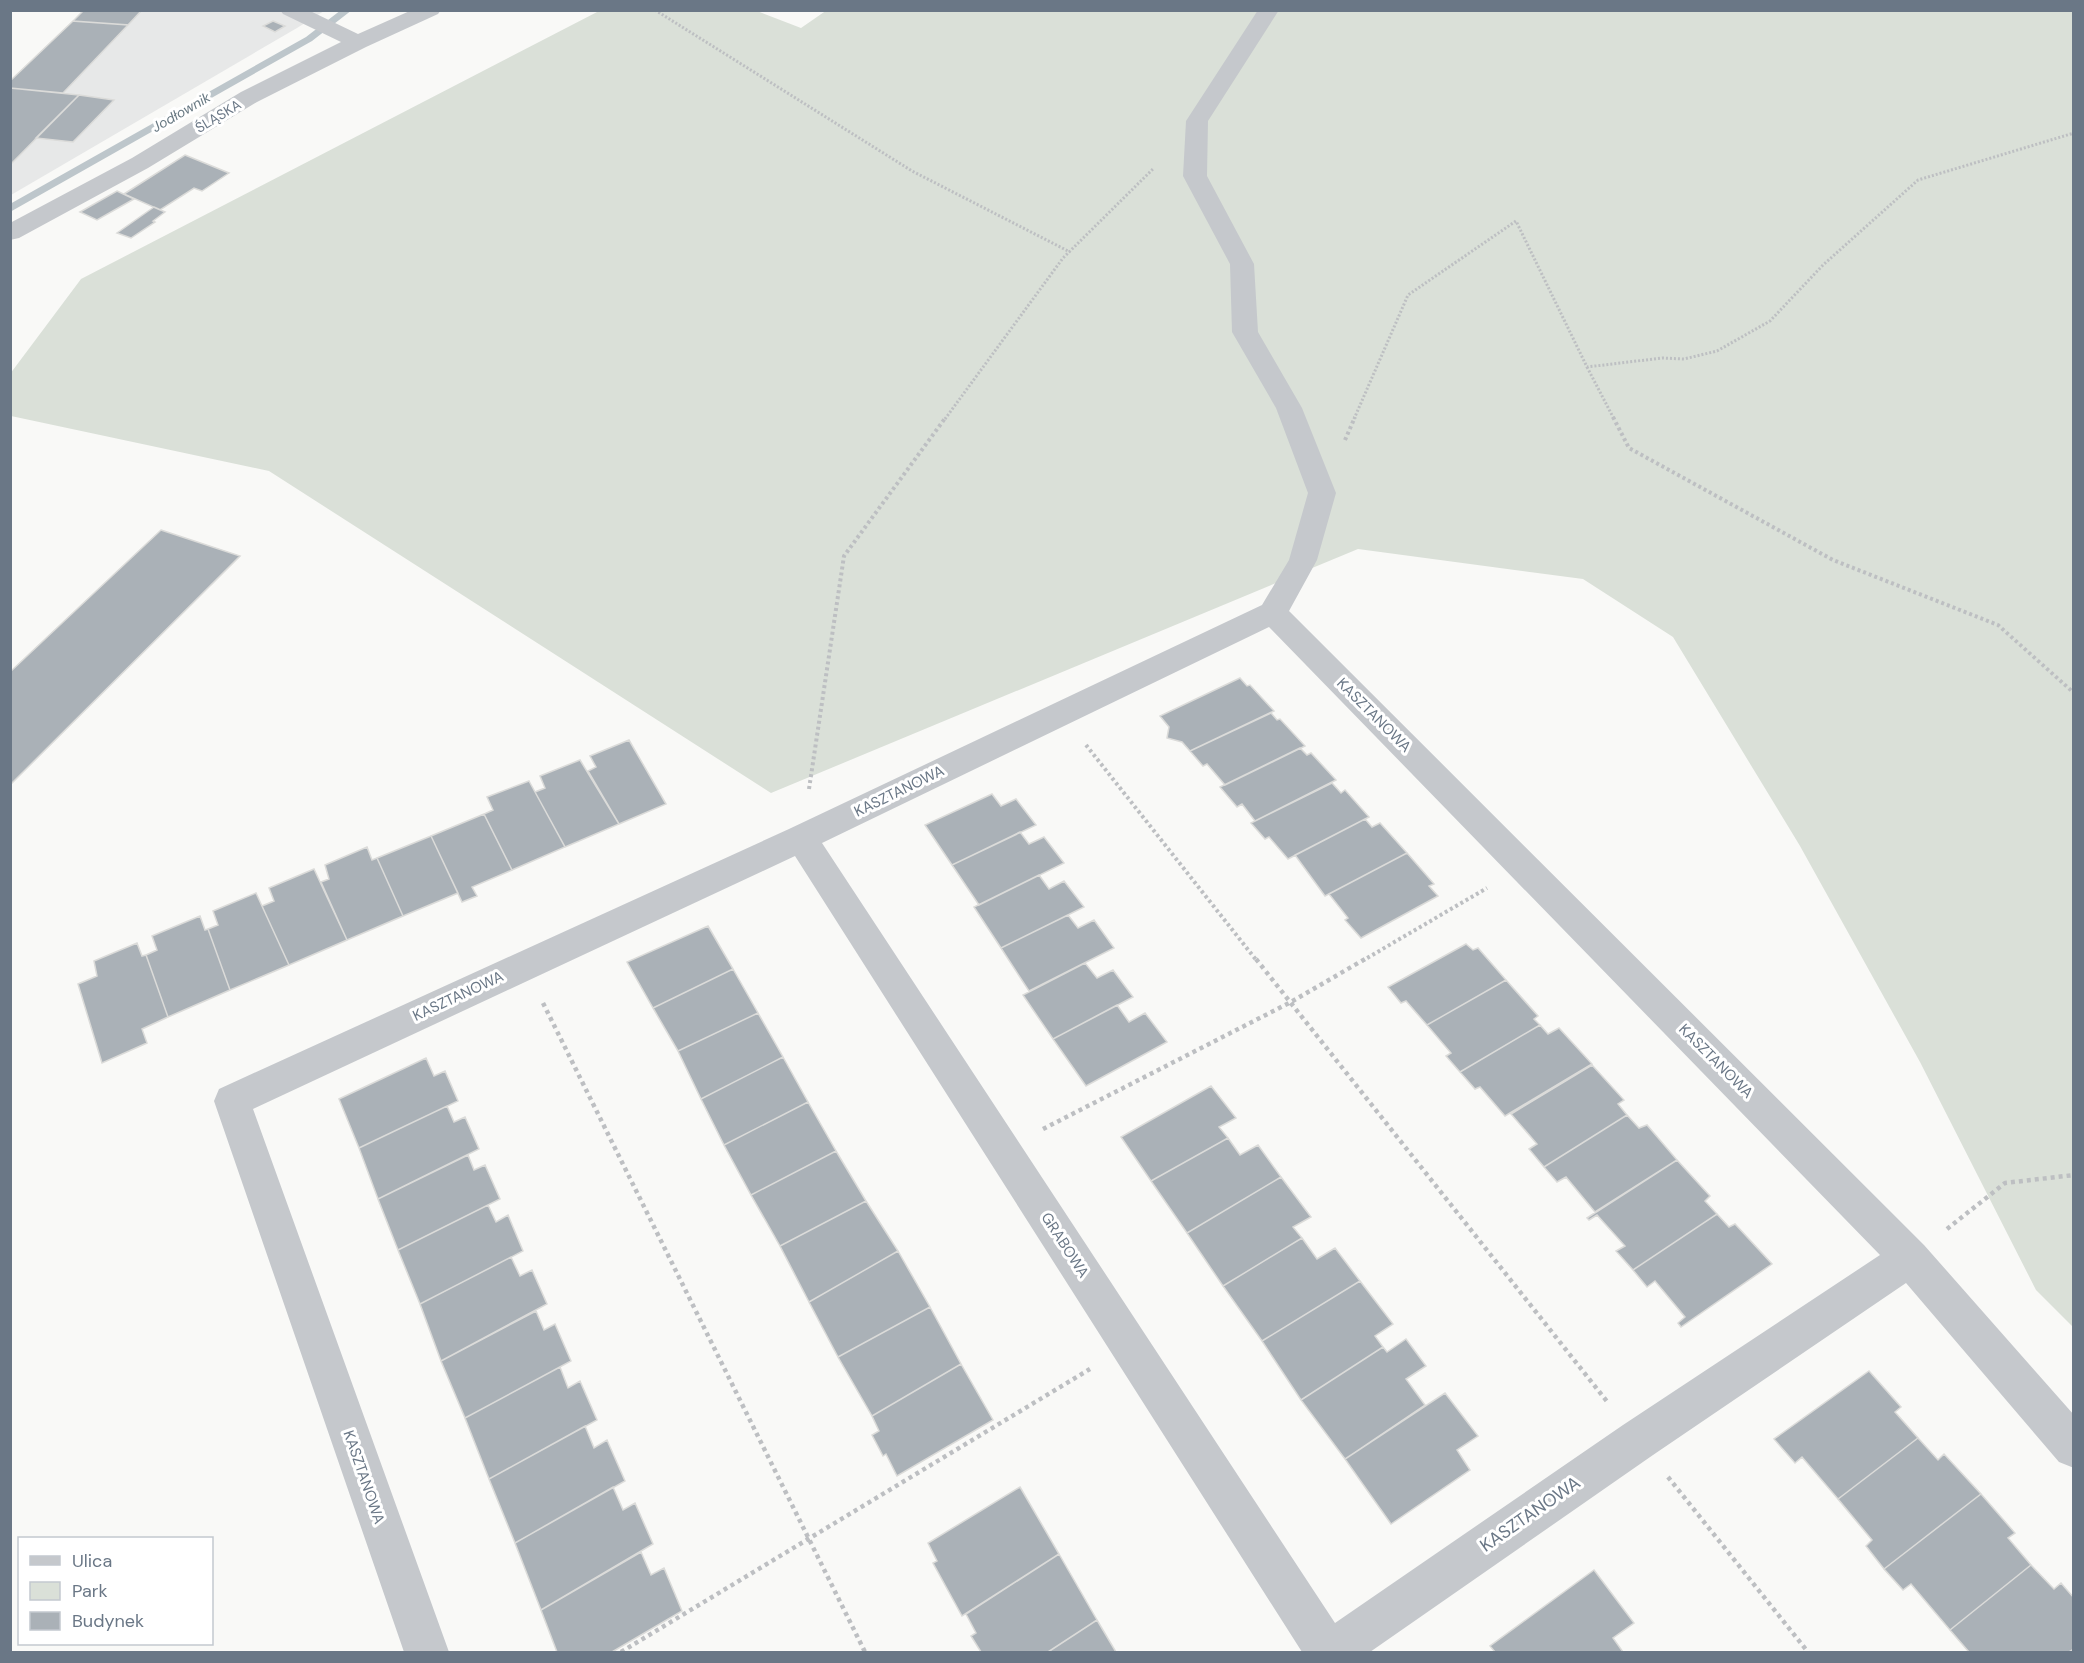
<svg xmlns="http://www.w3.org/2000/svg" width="2084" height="1663" font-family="'DM Sans',sans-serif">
<rect width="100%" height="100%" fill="#f9f9f7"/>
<path fill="#e7e8e8" d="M84 11H324L297 28 11 195V81Z"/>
<path fill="#dae0d8" d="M827 10 2073 11V1327L2036 1290 1920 1062 1800 846 1673 637 1583 579 1358 549 771 793 269 471 11 416 10 374 81 279 599 11H757L801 28Z"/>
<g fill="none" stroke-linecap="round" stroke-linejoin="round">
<path fill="#bdc6cb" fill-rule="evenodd" d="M341 10H352L312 41 10 212V204L306 37Z"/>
</g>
<path fill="#aab1b7" stroke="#dbdbd9" stroke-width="1.5" d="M84 10H142L128 25 73 21Z
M73 21 128 25 63 93 10 88V81Z
M273 21 285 26 275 32 263 26Z
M10 88 79 95 10 165Z
M79 95 114 100 73 142 36 138Z
M185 155 229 173 202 191 194 188 160 210 124 194Z
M117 191 134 199 97 220 80 212Z
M154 207 165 212 153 221 155 222 131 238 117 233Z
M161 530 240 556 10 785V672Z
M1240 678 1247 686 1250 685 1274 711 1190 751 1182 742 1167 738 1169 727 1160 716Z
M1271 713 1277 720 1280 719 1305 746 1225 785 1207 764 1203 766 1190 751Z
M629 740 666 804 619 824 588 771 596 767 590 756Z
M1300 748 1307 755 1311 753 1336 780 1255 821 1242 804 1237 807 1220 787Z
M580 760 619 824 565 847 535 792 545 788 540 776Z
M529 781 565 847 512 870 484 814 493 810 487 797Z
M1332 783 1341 793 1345 790 1369 817 1288 859 1269 837 1265 839 1251 823Z
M992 794 1001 806 1016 799 1036 825 952 865 925 825Z
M484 814 512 870 472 887 477 896 462 902 431 836Z
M1365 819 1372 827 1380 823 1407 853 1325 896 1295 855Z
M1020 832 1029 844 1044 837 1064 863 979 905 952 865Z
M431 836 458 893 403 916 377 858Z
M367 847 372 860 377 858 403 916 347 940 321 882 329 879 325 865Z
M1407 853 1434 884 1429 886 1438 896 1361 938 1345 920 1348 918 1329 894Z
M314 869 347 940 289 965 262 906 274 901 269 888Z
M1039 875 1049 889 1064 881 1084 907 1001 948 974 907Z
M256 893 289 965 230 990 208 929 218 925 213 911Z
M1068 915 1078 928 1094 920 1114 948 1029 991 1001 948Z
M200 916 205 930 208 929 230 990 168 1017 146 955 157 950 152 936Z
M708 926 733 969 653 1008 627 962Z
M137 943 142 956 146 955 168 1017 142 1029 147 1043 102 1063 78 984 97 976 94 961Z
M1466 944 1473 950 1478 948 1506 980 1427 1025 1406 1001 1401 1003 1388 987Z
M1085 963 1097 978 1113 970 1133 997 1053 1039 1023 995Z
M733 969 758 1013 678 1051 653 1008Z
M1506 980 1538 1016 1534 1019 1540 1025 1460 1072 1446 1056 1451 1053 1427 1025Z
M1117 1005 1129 1022 1145 1013 1167 1042 1086 1086 1053 1039Z
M758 1013 783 1057 701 1099 678 1051Z
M1540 1025 1548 1034 1559 1028 1592 1064 1505 1116 1480 1087 1475 1089 1460 1072Z
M783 1057 808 1102 724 1145 701 1099Z
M426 1058 434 1076 445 1071 458 1101 359 1148 339 1099Z
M1592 1065 1624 1100 1618 1104 1627 1115 1544 1167 1529 1149 1537 1144 1511 1114Z
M1211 1086 1236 1118 1219 1127 1228 1138 1151 1181 1121 1137Z
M808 1102 836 1151 751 1195 724 1145Z
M447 1106 454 1122 465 1117 479 1149 378 1199 359 1148Z
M1627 1115 1639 1128 1647 1125 1677 1160 1595 1212 1566 1177 1557 1182 1544 1167Z
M1228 1138 1240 1155 1258 1145 1281 1177 1187 1233 1151 1181Z
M836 1151 866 1201 780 1246 751 1195Z
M468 1155 474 1170 485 1165 500 1199 398 1250 378 1199Z
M1677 1160 1710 1196 1705 1201 1717 1214 1633 1270 1616 1251 1625 1246 1597 1215 1589 1220 1587 1218Z
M1281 1177 1311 1217 1293 1227 1302 1238 1223 1286 1187 1233Z
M866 1201 898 1251 809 1302 780 1246Z
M488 1205 496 1222 508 1215 523 1251 420 1304 398 1250Z
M1717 1214 1729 1227 1735 1224 1772 1264 1681 1327 1678 1323 1685 1317 1655 1281 1647 1287 1633 1270Z
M1302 1238 1317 1259 1335 1248 1360 1281 1262 1341 1223 1286Z
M898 1251 930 1307 838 1357 809 1302Z
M511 1257 520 1276 532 1270 547 1304 441 1361 420 1304Z
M1360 1281 1393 1324 1375 1336 1383 1347 1301 1400 1262 1341Z
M930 1307 961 1364 872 1416 838 1357Z
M536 1311 544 1330 555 1324 571 1361 465 1418 441 1361Z
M1406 1339 1426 1366 1406 1379 1425 1405 1345 1459 1301 1400 1383 1347 1387 1352Z
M961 1364 993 1420 897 1476 886 1454 883 1456 872 1435 879 1431 872 1416Z
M560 1367 568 1388 580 1381 597 1420 489 1479 465 1418Z
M1869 1371 1901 1407 1895 1412 1918 1438 1838 1499 1802 1457 1795 1463 1774 1439Z
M1445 1393 1478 1436 1457 1450 1470 1470 1391 1524 1345 1459Z
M585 1426 594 1448 607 1440 625 1481 515 1543 489 1479Z
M1918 1438 1938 1460 1944 1454 1981 1494 1884 1569 1866 1546 1872 1540 1838 1499Z
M613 1487 623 1510 635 1503 653 1544 541 1610 515 1543Z
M1020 1487 1059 1554 962 1616 933 1563 937 1561 928 1543Z
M1981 1494 2015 1533 2008 1538 2031 1565 1950 1630 1911 1584 1903 1590 1884 1569Z
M641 1552 651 1575 664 1568 682 1611 612 1652H557L541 1610Z
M1059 1554 1097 1620 1048 1652H981L971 1636 976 1633 966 1614Z
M2031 1565 2054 1589 2061 1583 2074 1598V1649L2069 1652H1969L1950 1630Z
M1594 1570 1634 1623 1613 1638 1623 1652H1495L1490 1646Z
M1097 1620 1116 1652H1048Z"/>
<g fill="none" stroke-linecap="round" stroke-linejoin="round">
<path stroke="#bdbfc2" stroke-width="3" stroke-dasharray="2 2" stroke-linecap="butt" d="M655 10 912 171 1070 252
M1587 367 1614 419
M945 419 1063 258 1154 168
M1354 419 1408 295 1516 221 1587 367 1662 358 1684 359 1717 351 1770 321 1823 265 1918 180 2074 133"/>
<path stroke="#bdbfc2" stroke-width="4" stroke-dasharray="3 3" stroke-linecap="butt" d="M1613 417 1629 448 1833 560 1998 625 2074 693
M1345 440 1355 417
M1086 745 1257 961
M809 789 844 556 946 417
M1362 961 1487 888"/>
<path stroke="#bdbfc2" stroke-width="4.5" stroke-dasharray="4 4" stroke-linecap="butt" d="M1256 959 1609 1404
M543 1003 865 1652
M1043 1129 1291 1002 1365 959
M1947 1229 2005 1183 2074 1175
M1668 1477 1808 1652
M621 1652 1090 1369"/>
<path fill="#c5c8cc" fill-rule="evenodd" d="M280 10H308L358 34 412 10H441L438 14 366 47 257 102 148 168 19 238 10 240V223L132 158 241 92 341 42 283 14Z
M1258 10H1279L1208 121 1207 176 1254 264 1258 332 1302 408 1336 493 1317 560 1289 611 1924 1245 2074 1415V1468L2059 1462 1906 1283 1653 1455 1370 1652H1302L795 856 253 1109 449 1652H404L214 1101 219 1089 789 829 1262 605 1289 560 1308 493 1276 408 1232 332 1230 264 1183 176 1186 121ZM1269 627 1880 1255 1623 1425 1335 1623 822 843Z"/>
</g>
<g text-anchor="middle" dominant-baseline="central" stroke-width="6" stroke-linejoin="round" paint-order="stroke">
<g font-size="14" font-style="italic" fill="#667781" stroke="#fff">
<text transform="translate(181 112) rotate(-30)">Jodłownik</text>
</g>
<g font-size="14" fill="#6a7786" stroke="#fff">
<text transform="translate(218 116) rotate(-31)">ŚLĄSKA</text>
</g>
<g font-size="15" fill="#6a7786" stroke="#fff">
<text transform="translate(1374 715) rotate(45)">KASZTANOWA</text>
<text transform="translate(899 791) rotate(-26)">KASZTANOWA</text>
<text transform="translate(458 996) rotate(-25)">KASZTANOWA</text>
<text transform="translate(1716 1061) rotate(45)">KASZTANOWA</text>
<text transform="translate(1065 1245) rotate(57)">GRABOWA</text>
<text transform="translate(364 1477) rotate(71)">KASZTANOWA</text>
</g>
<g font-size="18" fill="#6a7786" stroke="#fff">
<text transform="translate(1530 1514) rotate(-35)">KASZTANOWA</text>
</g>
</g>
<rect width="2084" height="1663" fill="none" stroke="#6a7786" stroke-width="24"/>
<rect x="18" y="1537" width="195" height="108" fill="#ffffff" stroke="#c3c9cf" stroke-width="1.5"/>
<rect x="30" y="1556" width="30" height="9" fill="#c5c8cc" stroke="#c3c9cf" stroke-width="1.5"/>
<text x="72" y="1567" font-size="18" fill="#6a7786">Ulica</text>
<rect x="30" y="1582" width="30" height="18" fill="#dae0d8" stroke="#c3c9cf" stroke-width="1.5"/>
<text x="72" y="1597" font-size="18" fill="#6a7786">Park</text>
<rect x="30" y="1612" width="30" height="18" fill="#aab1b7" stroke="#c3c9cf" stroke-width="1.5"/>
<text x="72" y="1627" font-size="18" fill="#6a7786">Budynek</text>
</svg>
